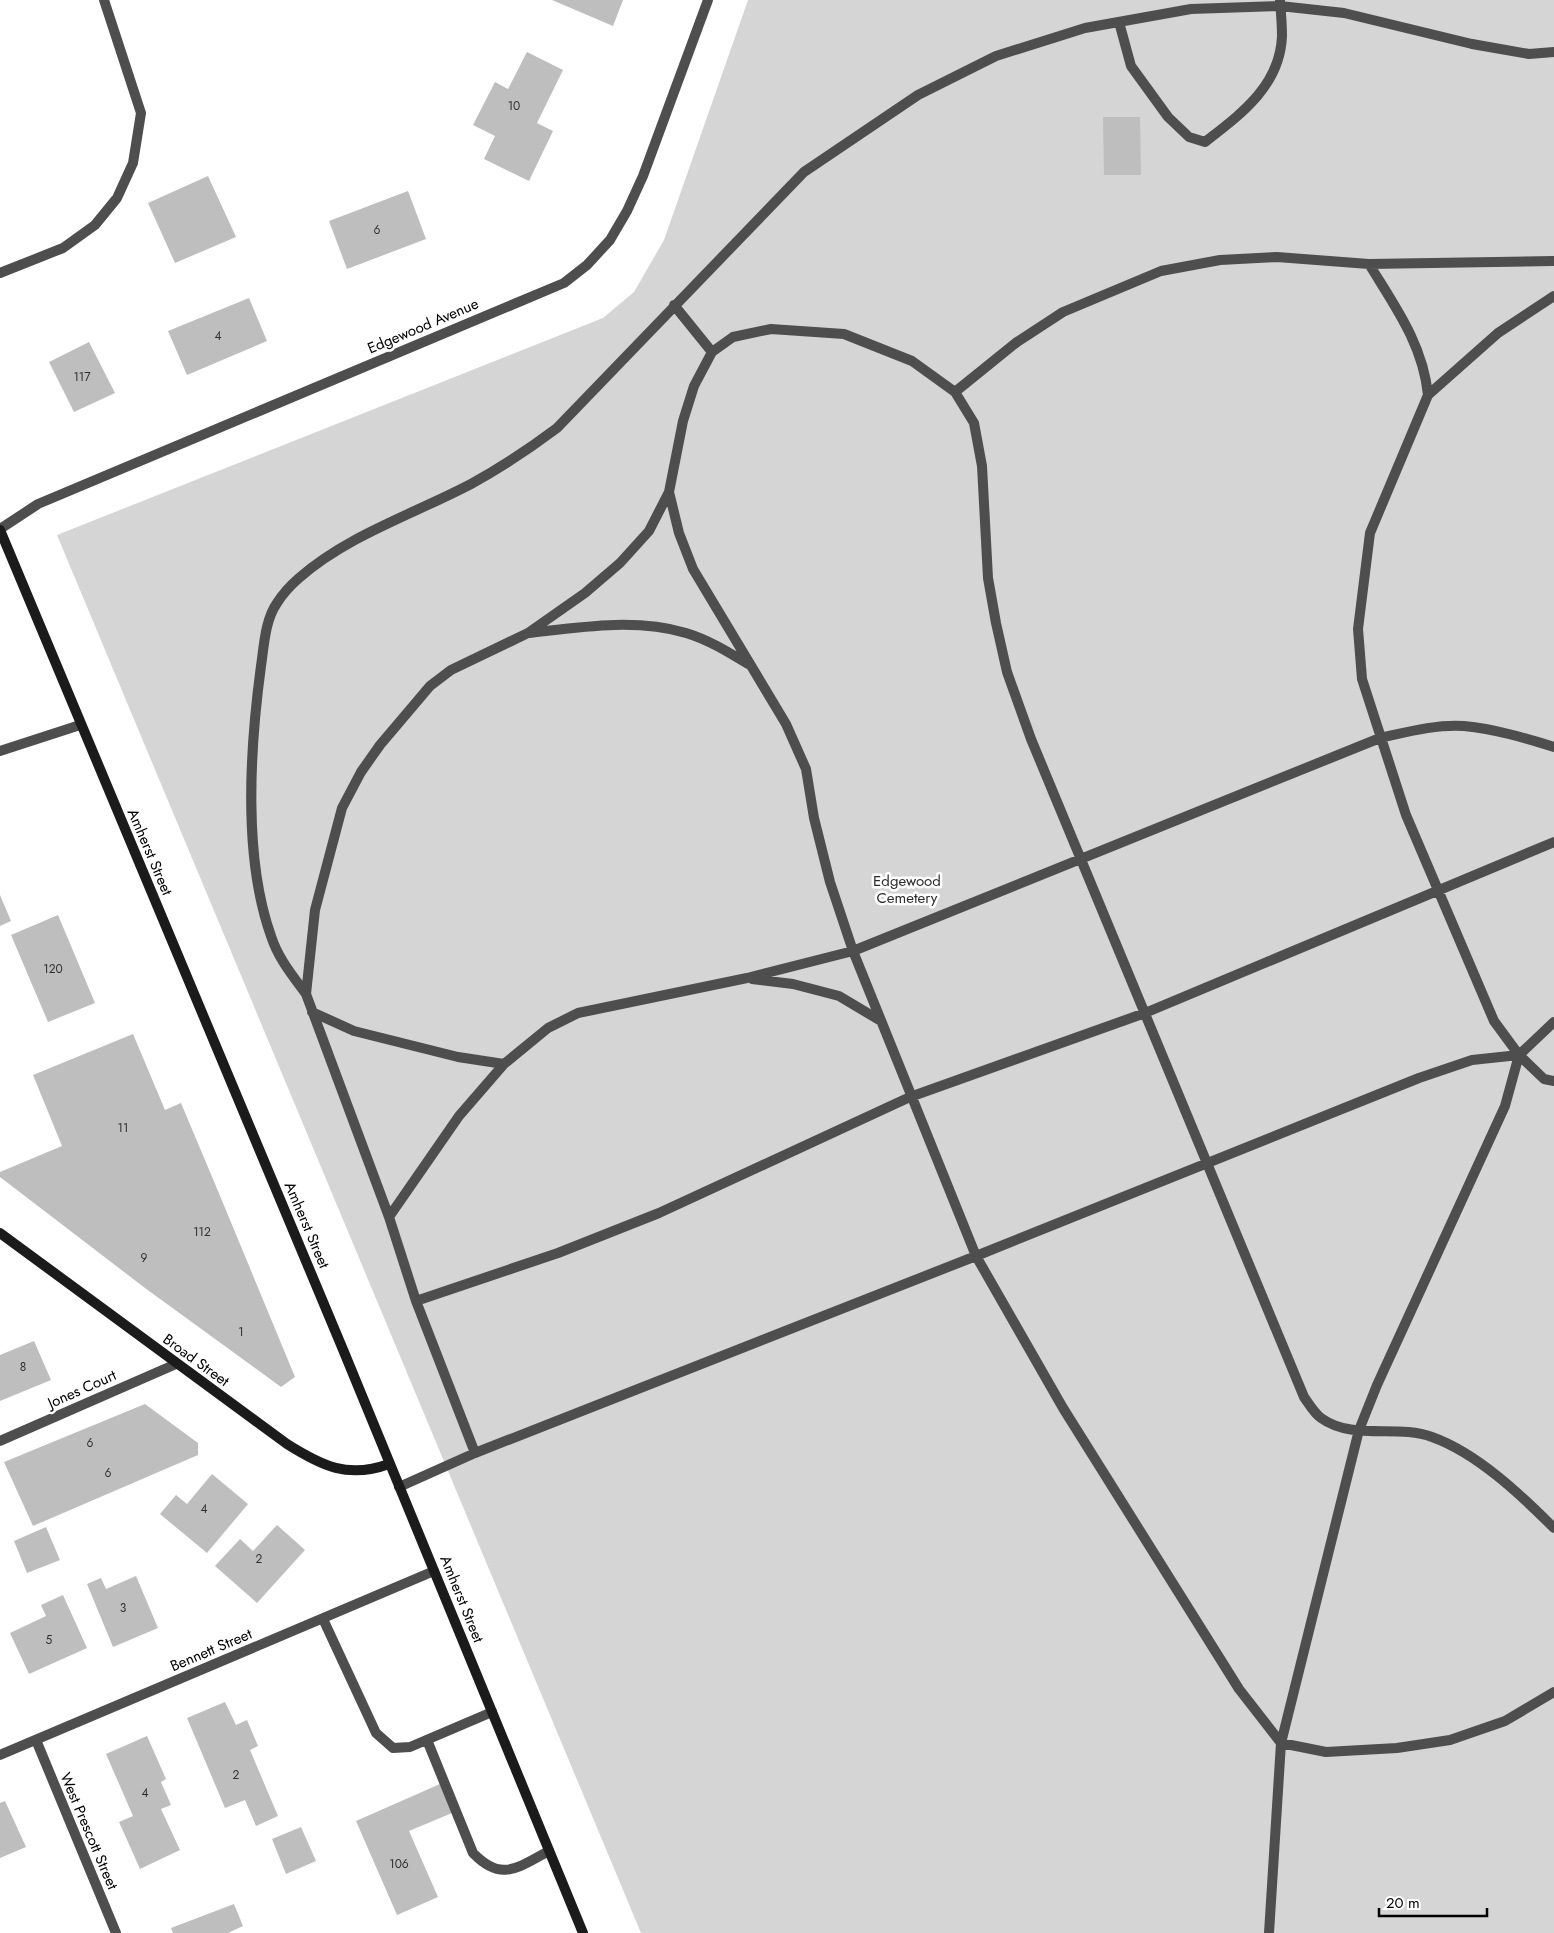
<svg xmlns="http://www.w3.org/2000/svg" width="1554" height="1933" font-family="Jost,sans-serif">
<rect width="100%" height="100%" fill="#fff"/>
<path fill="#d5d5d5" d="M748 0H1554V1933H641L57 535 603 318 634 292 664 240Z"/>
<path fill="#bebebe" d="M552 0H623L613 26Z
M527 52 563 70 537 123 553 131 529 181 484 159 495 136 473 125 495 82 508 89Z
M1103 117H1140L1141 175H1104Z
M208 176 236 237 175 263 148 203Z
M408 191 426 239 347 269 329 221Z
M249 298 267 341 187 375 168 331Z
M89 342 115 393 74 412 49 362Z
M0 895 11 921 0 926Z
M58 915 95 1003 48 1022 11 935Z
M133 1034 165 1110 181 1103 218 1191 295 1377 281 1387 145 1288 0 1177V1172L62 1146 33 1075Z
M34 1341 51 1380 0 1401V1355Z
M145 1404 198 1443V1455L33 1526 4 1462Z
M212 1474 248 1504 207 1553 160 1514 176 1495 187 1504Z
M277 1525 305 1550 257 1603 215 1566 240 1539 253 1551Z
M46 1527 60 1560 27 1573 14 1541Z
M136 1576 158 1628 113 1647 87 1584 101 1578 106 1589Z
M63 1595 87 1648 29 1674 10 1633 46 1616 41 1605Z
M225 1702 236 1725 247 1720 258 1746 250 1750 278 1816 256 1826 245 1800 225 1808 187 1718Z
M147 1736 166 1779 161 1782 171 1805 161 1809 180 1850 140 1869 119 1822 133 1816 106 1754Z
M440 1784 452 1813 409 1831 438 1897 397 1915 356 1821Z
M5 1801 26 1847 0 1858V1803Z
M301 1827 316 1861 286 1874 272 1839Z
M234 1904 243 1926 228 1933H173L171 1928Z"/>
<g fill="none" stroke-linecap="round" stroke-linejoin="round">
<path stroke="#4e4e4e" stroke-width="10" d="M1119 22 1131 66 1168 117 1189 137 1205 142C1241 114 1280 86 1282 36 1282 24 1281 13 1280 1
M1369 264C1394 305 1423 344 1428 395L1370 533 1358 629 1362 679 1406 815 1494 1021 1519 1055 1544 1079 1554 1081
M0 273 63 248 95 225 117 198 133 163 141 113 104 0
M674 305 712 352
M955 392 1017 342 1063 312 1161 271 1220 260 1277 257 1369 264 1554 261
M1428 395 1498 333 1554 296
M529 633C580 627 636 618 686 633 709 640 728 652 748 664
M752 979 793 984 839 996 881 1021
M306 994 315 910 342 808 361 772 380 745 430 686 451 670 528 633 585 593 620 563 649 531 669 492
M312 1012 354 1031 458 1057 504 1064
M389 1217 459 1116 504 1064 548 1028 578 1013 747 978 853 951 1380 738C1407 732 1437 724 1464 726 1495 729 1525 738 1554 747
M416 1301 558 1253 659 1213 910 1097 1145 1013 1554 842
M0 1441 176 1364
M475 1453 416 1301 389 1217 306 994C292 975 278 958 271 936 243 858 250 747 261 666 264 646 265 620 277 603 282 595 291 585 299 578 348 535 414 514 471 484 502 467 529 449 557 428L804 172 918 95 996 56 1085 28 1191 9 1280 6 1344 13 1472 44 1529 54 1554 52
M399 1487 475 1453 976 1256 1419 1078 1472 1060 1519 1055
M1554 1528C1521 1495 1477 1453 1432 1437 1397 1424 1353 1441 1321 1418 1314 1413 1309 1404 1304 1397L1031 739 1007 672 996 623 988 578 982 466 974 423 955 392 912 361 844 334 771 329 733 337 712 352 694 386 683 421 669 492 679 533 693 569 786 724 806 769 814 818 830 882 853 951 976 1256 1063 1408 1239 1689 1281 1743 1326 1752 1397 1748 1450 1740 1505 1721 1554 1692
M323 1619 376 1733 393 1748 410 1747 492 1712
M427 1740 473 1853C502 1883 518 1867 549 1851
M1269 1933 1281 1743 1359 1430 1377 1385 1505 1106 1519 1055 1554 1022"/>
<path stroke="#4e4e4e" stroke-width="10" d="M0 529 38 504 564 283 587 265 610 240 627 211 643 176 708 0
M0 751 80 725
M36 1740 116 1933
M0 1755 434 1571"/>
<path stroke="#1b1b1b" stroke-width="10" d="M0 530 344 1352 583 1933
M0 1233 287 1444C322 1466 348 1479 389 1464"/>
</g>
<g text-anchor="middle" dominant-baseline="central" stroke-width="5" stroke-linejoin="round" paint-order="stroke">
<g font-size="12" fill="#303030">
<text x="514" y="106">10</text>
<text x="377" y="230">6</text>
<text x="218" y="336">4</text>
<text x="82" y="377">117</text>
<text x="53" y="969">120</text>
<text x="123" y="1128">11</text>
<text x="202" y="1232">112</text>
<text x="144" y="1258">9</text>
<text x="241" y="1332">1</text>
<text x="23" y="1367">8</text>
<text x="90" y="1443">6</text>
<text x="108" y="1473">6</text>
<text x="204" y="1509">4</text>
<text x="259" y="1559">2</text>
<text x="123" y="1608">3</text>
<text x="49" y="1640">5</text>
<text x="236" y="1775">2</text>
<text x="145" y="1793">4</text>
<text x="399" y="1864">106</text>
</g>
<g font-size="15" fill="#000" stroke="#fff">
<text transform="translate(423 326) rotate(-23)">Edgewood Avenue</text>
<text transform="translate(150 852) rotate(67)">Amherst Street</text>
<text transform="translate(307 1225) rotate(67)">Amherst Street</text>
<text transform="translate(196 1360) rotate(36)">Broad Street</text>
<text transform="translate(82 1389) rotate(-24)">Jones Court</text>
<text transform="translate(462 1599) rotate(68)">Amherst Street</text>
<text transform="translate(211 1650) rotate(-23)">Bennett Street</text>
<text transform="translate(89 1831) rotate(67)">West Prescott Street</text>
</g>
<g font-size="15" fill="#2c2c2c" stroke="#fff">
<text x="907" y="881">Edgewood<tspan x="907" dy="17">Cemetery</tspan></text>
</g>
</g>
<path d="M1379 1908v8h108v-8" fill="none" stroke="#000000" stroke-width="2.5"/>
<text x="1386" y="1908" font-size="15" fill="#000000" stroke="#ffffff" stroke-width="4" paint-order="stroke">20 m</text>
</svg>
